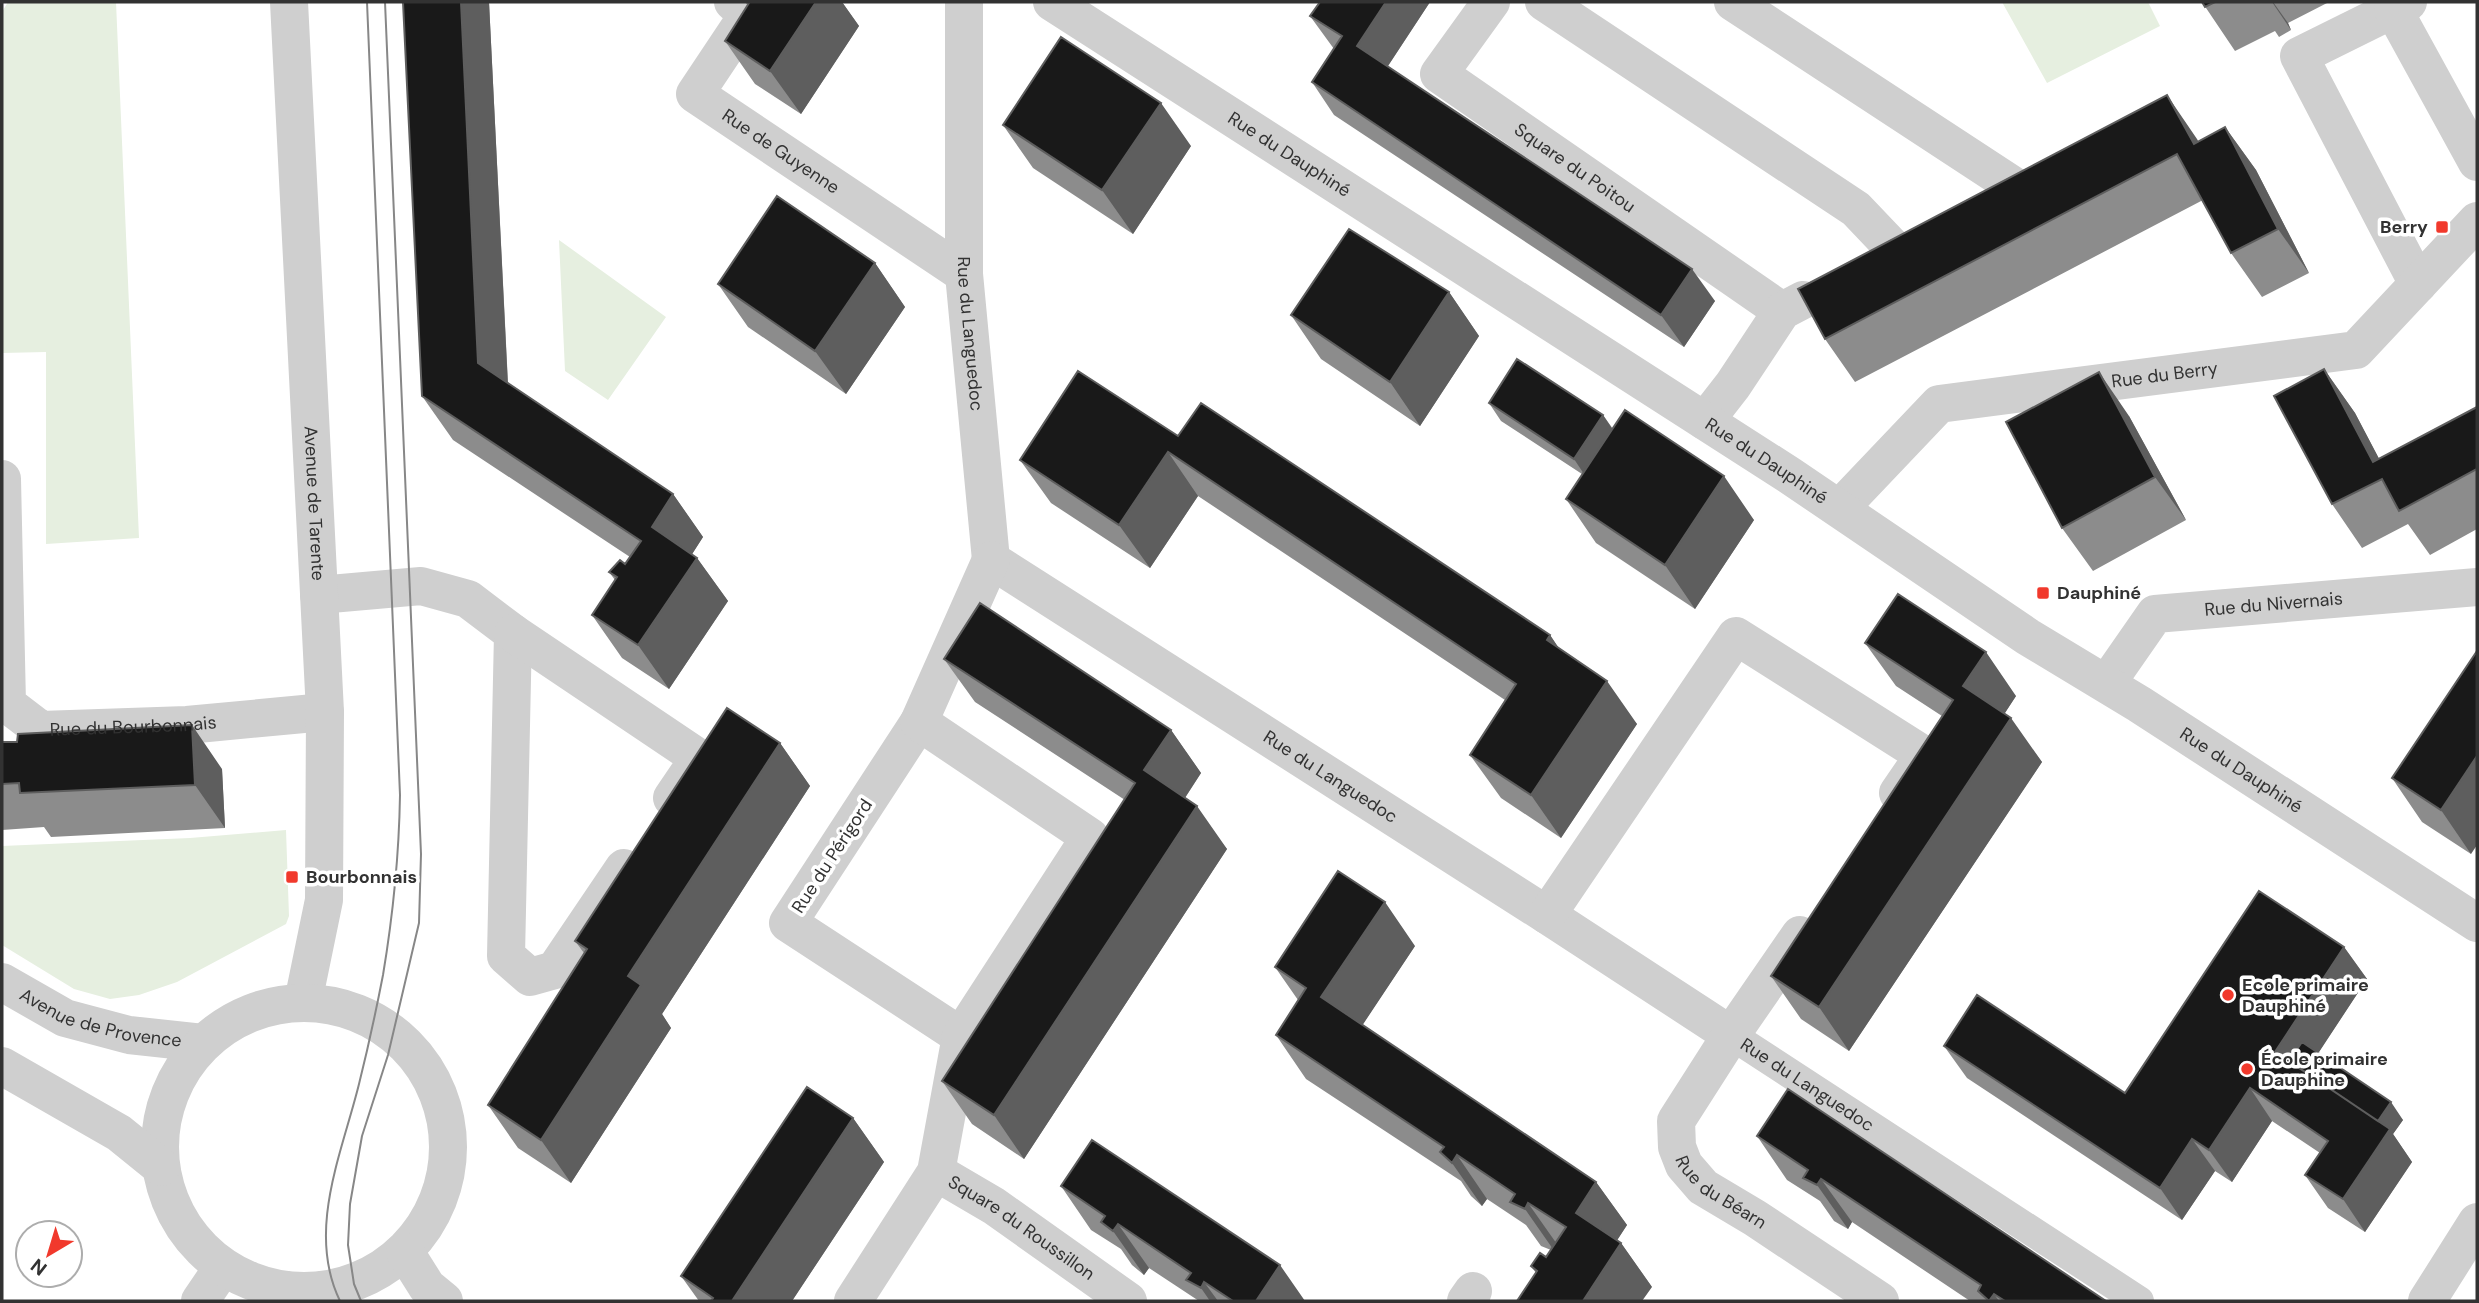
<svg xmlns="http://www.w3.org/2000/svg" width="2479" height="1303" font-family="'DM Sans',sans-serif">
<rect width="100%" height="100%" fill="#fff"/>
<path fill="#e6efe0" d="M8 2H116L139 538 46 544V352L2 353V12Z
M2002 2H2148L2160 26 2047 83Z
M559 240 666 317 608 400 565 371Z
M286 830 289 916 286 924 177 982 139 995 110 999 74 989 2 945V846L190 838Z"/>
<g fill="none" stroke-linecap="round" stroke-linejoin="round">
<path stroke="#cfcfcf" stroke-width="30" id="s1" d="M1731 1035 2139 1301"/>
<g stroke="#cfcfcf" stroke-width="38">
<path id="s2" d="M733 2 749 13 695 94 964 274"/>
<path id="s3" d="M964 2V274L991 560 1547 915 1731 1035"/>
<path id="s4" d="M1491 2 1439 74 1782 311"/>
<path d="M1544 2 1856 209 1897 252"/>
<path d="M1733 2 2020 190"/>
<path d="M2408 2 2299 56 2418 284"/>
<path d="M2393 9 2477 162"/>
<path d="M1705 421 1733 385 1782 311 1803 300"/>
<path id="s5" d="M2 479 7 704 41 730 187 725 325 712"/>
<path id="s6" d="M1840 508 1939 404 2356 350 2477 221"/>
<path d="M319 595 421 586 468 599 513 633 506 956 530 977 555 970 624 868"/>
<path d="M513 633 699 758 672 798"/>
<path id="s7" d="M2107 683 2155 614 2477 587"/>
<path d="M919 722 788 923 961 1036"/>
<path d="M1547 915 1736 636 1924 755 1898 793"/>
<path id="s8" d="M1800 935 1731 1035 1676 1121 1677 1147 1684 1165 1703 1187 1755 1218 1880 1301"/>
<path id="s9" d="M936 1172 994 1206 1128 1301"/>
<path d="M200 1301 223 1267"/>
<path d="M853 1301 936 1172 961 1036 1090 837 919 722 991 560"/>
<path d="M1466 1301 1473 1291"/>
</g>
<g stroke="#cfcfcf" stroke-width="38">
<path id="s10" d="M289 2 325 712 324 900 303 1002"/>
<path id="s11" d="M1052 2 1789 475 2028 637 2139 704 2477 923"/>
<path id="s12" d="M2 982 65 1018 129 1035 203 1043"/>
<circle cx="304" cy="1147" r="144"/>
<path d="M2 1066 119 1133 161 1167"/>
<path d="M405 1252 427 1287 444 1301"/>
<path d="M2427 1301 2477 1222"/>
</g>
<path stroke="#878787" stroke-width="2" d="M340 1301C306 1231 342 1153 359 1084 368 1048 376 1011 383 975 393 915 399 856 400 795L367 2
M361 1301 354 1284 348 1245 350 1204 362 1136 388 1055 419 923 421 854 385 2"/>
</g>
<path fill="#8c8c8c" d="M403 2H489L508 383 673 494 703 537 692 554 697 558 728 601 669 689 622 658 592 615 615 580 609 572 625 564 630 557 453 440 422 396Z
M745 2H842L859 26 801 114 755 84 725 41 748 6Z
M1320 2H1430L1388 66 1715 301 1684 347 1334 115 1312 82 1334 49 1310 16Z
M2202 2H2329L2288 23 2291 30 2279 37 2275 31 2235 51Z
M1003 125 1191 146 1133 234 1033 168Z
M2225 127 2256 170 2309 273 2262 297 2231 253 2203 200 1855 382 1825 339Z
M875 263 905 307 846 394 748 327 718 284Z
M1449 292 1479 336 1420 426 1321 359 1291 315Z
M2324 369 2355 413 2379 459 2477 407V529L2430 555 2408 524 2362 548 2332 504Z
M1489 403 1603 415 1613 429 1754 520 1695 609 1596 543 1566 499 1582 474 1501 421Z
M2129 416 2186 520 2093 571 2062 528Z
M1178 436 1550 635 1559 649 1637 724 1561 838 1501 798 1470 755 1505 700 1198 496 1150 568 1051 503 1020 460Z
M1865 643 2016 696 2004 714 2042 762 1849 1051 1801 1019 1771 976 1942 716 1896 686Z
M2477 651 2471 854 2422 822 2392 778Z
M944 659 1171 730 1201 773 1185 798 1227 849 1024 1159 972 1124 942 1081 1125 800 975 702Z
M2 742 222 769 225 828 51 837 44 827 2 830Z
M780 743 810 786 662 1014 671 1028 571 1183 518 1148 488 1105 584 953 575 941Z
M1415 946 1362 1025 1596 1182 1627 1225 1617 1240 1621 1243 1652 1287 1536 1273 1531 1266 1546 1257 1551 1250 1541 1246 1526 1225 1487 1199 1482 1206 1471 1196 1461 1181 1306 1079 1276 1035 1298 1000 1275 967Z
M2344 947 2367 979 2318 1053 2403 1120 2393 1134 2412 1162 2365 1232 2328 1208 2305 1175 2320 1153 2272 1121 2232 1182 2215 1171 2182 1220 1967 1078 1944 1046 2125 1093Z
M853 1118 884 1162 792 1301H699L681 1276Z
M1757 1136 2106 1301H1970L1852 1222 1848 1229 1834 1221 1820 1201 1787 1180Z
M1061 1186 1305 1301H1199L1149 1268 1144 1275 1132 1265 1121 1249 1091 1230Z"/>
<path fill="#5e5e5e" d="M461 2H489L509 407 478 363Z
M816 2H842L859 26 801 114 770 71Z
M1386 2H1430L1380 78 1357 46Z
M2272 2H2273L2288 23 2291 30Z
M2167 95 2197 139 2224 187 2194 144Z
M1161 103 1191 146 1133 234 1102 190Z
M2225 127 2256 170 2309 273 2278 229Z
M875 263 905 307 846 394 815 351Z
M1692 269 1715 301 1684 347 1661 315Z
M1449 292 1479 336 1420 426 1390 382Z
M2324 369 2355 413 2404 506 2373 462Z
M2099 372 2129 416 2186 520 2155 477Z
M1603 415 1615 433 1586 477 1574 459Z
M1168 452 1198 496 1150 568 1119 525Z
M1724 476 1754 520 1695 609 1665 565Z
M673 494 703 537 682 570 652 527Z
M697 558 728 601 669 689 638 645Z
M1550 635 1580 679 1547 640Z
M1986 652 2016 696 1994 730 1963 686Z
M1607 681 1637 724 1561 838 1531 795Z
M2011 718 2042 762 1849 1051 1819 1007Z
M192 725 222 769 225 828 195 785Z
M1171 730 1201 773 1175 813 1144 770Z
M780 743 810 786 662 1014 671 1028 571 1183 541 1140 628 976Z
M2477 756V845L2471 854 2441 810Z
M1197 806 1227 849 1024 1159 994 1115Z
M1385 902 1415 946 1352 1041 1321 997Z
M2344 947 2367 979 2302 1078 2275 1052Z
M2250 1088 2272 1121 2232 1182 2209 1150Z
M2391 1102 2403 1120 2393 1134 2412 1162 2365 1232 2343 1199 2374 1127Z
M853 1118 884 1162 792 1301H732Z
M2192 1139 2215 1171 2182 1220 2160 1188Z
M1457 1155 1487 1199 1482 1206 1452 1163Z
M1821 1179 1852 1222 1848 1229 1817 1185Z
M1596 1182 1627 1225 1607 1256 1576 1213Z
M1528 1203 1559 1247 1555 1252 1525 1209Z
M1118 1224 1149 1268 1144 1275 1113 1231Z
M1621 1243 1652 1287 1642 1301H1583Z
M1280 1265 1305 1301H1256Z
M1204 1282 1218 1301H1210L1201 1288Z
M1994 1294 1999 1301H1989Z"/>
<path fill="#191919" stroke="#5e5e5e" stroke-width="2" d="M403 2H461L478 363 673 494 652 527 697 558 638 645 592 615 617 577 609 572 620 560 625 564 641 541 422 396Z
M748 2H816L770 71 725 41 749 3Z
M1320 2H1386L1357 46 1692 269 1661 315 1312 82 1342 36 1310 16Z
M2202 2H2215L2205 7Z
M1061 37 1161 103 1102 190 1003 125Z
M2167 95 2194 144 2225 127 2278 229 2231 253 2177 154 1825 339 1798 289Z
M777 196 875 263 815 351 718 284Z
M1349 229 1449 292 1390 382 1291 315Z
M1517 359 1603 415 1574 459 1489 403Z
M2324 369 2373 462 2477 407V469L2399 511 2382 479 2332 504 2274 396Z
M1078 371 1178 436 1201 403 1550 635 1547 640 1607 681 1531 795 1470 755 1516 684 1168 452 1119 525 1020 460Z
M2099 372 2155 477 2062 528 2006 422Z
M1625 410 1724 476 1665 565 1566 499Z
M1898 594 1986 652 1963 686 2011 718 1819 1007 1771 976 1953 700 1865 643Z
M980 603 1171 730 1144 770 1197 806 994 1115 942 1081 1135 783 944 659Z
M2477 651V756L2441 810 2392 778Z
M727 708 780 743 628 976 641 985 541 1140 488 1105 587 949 575 941Z
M192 725 195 785 20 793 19 783 2 784V742H17L18 734Z
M1338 871 1385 902 1321 997 1596 1182 1576 1213 1621 1243 1583 1301H1517L1537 1271 1531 1266 1540 1253 1546 1257 1566 1227 1528 1203 1525 1209 1510 1202 1515 1194 1457 1155 1452 1163 1440 1152 1444 1147 1276 1035 1306 988 1275 967Z
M2259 891 2344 947 2275 1052 2390 1129 2343 1199 2305 1175 2328 1141 2250 1088 2209 1150 2192 1139 2160 1188 1944 1046 1977 995 2125 1093Z
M2302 1042 2391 1102 2378 1121 2289 1061Z
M807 1087 853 1118 732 1301H711L713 1298 681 1276Z
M1788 1089 2106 1301H2005L1994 1294 1989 1301 1978 1291 1981 1285 1821 1179 1817 1185 1803 1178 1808 1170 1757 1136Z
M1092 1140 1280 1265 1256 1301H1233L1204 1282 1201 1288 1186 1280 1191 1273 1118 1224 1113 1231 1101 1222 1105 1216 1061 1186Z"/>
<g fill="#f1392c" stroke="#fff" stroke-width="2.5">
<rect x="2435" y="220" width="14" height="14" rx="3.5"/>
<rect x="2036" y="586" width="14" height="14" rx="3.5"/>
<rect x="285" y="870" width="14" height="14" rx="3.5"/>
<circle cx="2228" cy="995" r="7"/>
<circle cx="2247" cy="1069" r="7"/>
</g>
<g text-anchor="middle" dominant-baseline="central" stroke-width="7" stroke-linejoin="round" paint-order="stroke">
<g font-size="18" fill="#323232" stroke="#fff">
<text stroke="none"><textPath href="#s2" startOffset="220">Rue de Guyenne</textPath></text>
<text stroke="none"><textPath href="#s11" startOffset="282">Rue du Dauphiné</textPath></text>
<text stroke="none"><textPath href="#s4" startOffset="254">Square du Poitou</textPath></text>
<text stroke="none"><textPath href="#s3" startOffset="332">Rue du Languedoc</textPath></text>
<text stroke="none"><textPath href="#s6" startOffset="371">Rue du Berry</textPath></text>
<text stroke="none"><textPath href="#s11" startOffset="849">Rue du Dauphiné</textPath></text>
<text stroke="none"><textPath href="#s10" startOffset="502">Avenue de Tarente</textPath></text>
<text stroke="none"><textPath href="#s7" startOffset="203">Rue du Nivernais</textPath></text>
<text stroke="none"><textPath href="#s5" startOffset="360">Rue du Bourbonnais</textPath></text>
<text stroke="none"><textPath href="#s11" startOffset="1416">Rue du Dauphiné</textPath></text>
<text stroke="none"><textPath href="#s3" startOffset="962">Rue du Languedoc</textPath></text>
<text transform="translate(832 856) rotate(-57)">Rue du Périgord</text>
<text stroke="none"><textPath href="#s12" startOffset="107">Avenue de Provence</textPath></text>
<text stroke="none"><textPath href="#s1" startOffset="91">Rue du Languedoc</textPath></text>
<text stroke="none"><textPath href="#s8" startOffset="315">Rue du Béarn</textPath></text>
<text stroke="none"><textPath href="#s9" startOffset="102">Square du Roussillon</textPath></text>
</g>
<g font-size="18" font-weight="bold" fill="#323232" stroke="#fff" text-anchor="start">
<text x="2428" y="227" text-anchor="end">Berry</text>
<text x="2057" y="593">Dauphiné</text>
<text x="306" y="877">Bourbonnais</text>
<text x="2242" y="985">Ecole primaire<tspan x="2242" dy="21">Dauphiné</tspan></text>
<text x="2261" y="1059">École primaire<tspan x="2261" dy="21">Dauphine</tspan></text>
</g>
</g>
<rect width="2479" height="1303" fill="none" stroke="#323232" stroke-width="7"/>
<g transform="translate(49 1254) rotate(218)"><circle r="33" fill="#ffffff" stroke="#adadad" stroke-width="2"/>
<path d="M0-5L12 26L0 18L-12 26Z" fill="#f1392c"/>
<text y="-10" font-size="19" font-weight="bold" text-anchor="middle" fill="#323232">N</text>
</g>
</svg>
